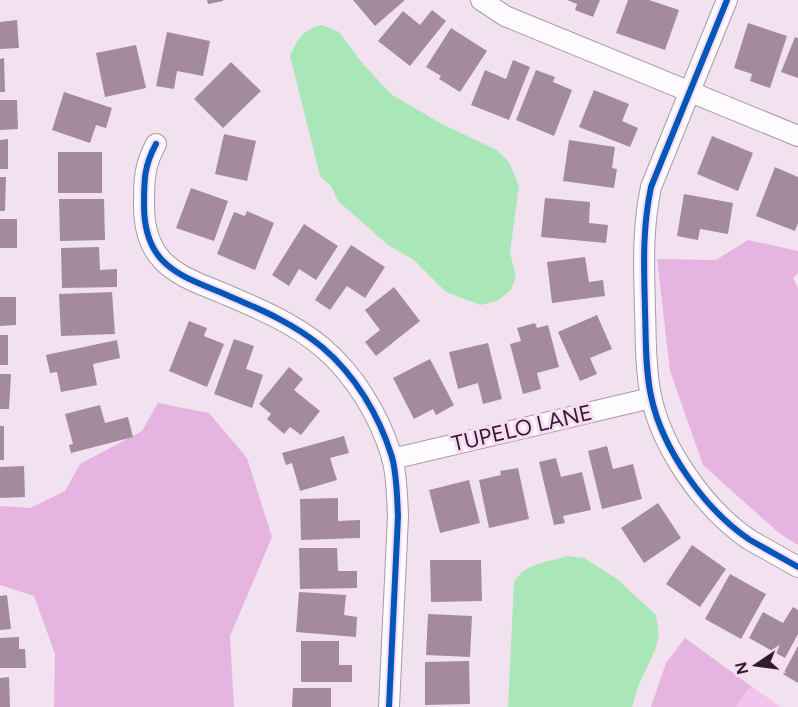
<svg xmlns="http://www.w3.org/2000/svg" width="798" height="707" font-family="Figtree,sans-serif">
<rect width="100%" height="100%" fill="#f2e2f0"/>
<path fill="#f2c3ed" d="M751 686 781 707H736Z"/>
<path fill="#e6b4e1" d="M748 240 798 251V273L793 278 798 288V545L780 534 703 465 670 371 657 259 716 260Z
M158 403 209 413 247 458 272 537 230 636 234 707H54L55 654 34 596 0 585V506L30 508 65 491 80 464 142 431Z
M685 638 751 686 736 707H651L666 663Z"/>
<path fill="#a9e6b8" d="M322 25 339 32 363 64 392 95 442 124 497 150 509 162 519 186 510 252 516 277 511 290 497 301 480 305 446 292 414 260 388 245 338 201 331 186 320 176 290 56C298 39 303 29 322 25Z
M567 556 584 558 617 579 656 615 659 636 655 650 638 687 632 707H508L514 582C526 562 547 563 567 556Z"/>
<path fill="#a38b9b" d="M207 0H223V1L208 4Z
M353 0H405L375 26Z
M567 0H600L593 17 575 10 577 4Z
M628 0H649L679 10 665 50 616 33Z
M432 10 446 21 410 66 378 41 403 11 420 25Z
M17 20 19 48 0 49V22Z
M748 23 787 36 770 88 750 81 752 74 734 68Z
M451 28 487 51 460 92 439 79 441 76 426 67Z
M167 32 210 41 203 76 177 71 174 89 156 86Z
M795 37 798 38V78L781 72Z
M136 45 146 88 105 97 96 53Z
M4 58 5 92H0V59Z
M513 60 530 67 509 120 471 105 485 70 506 79Z
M231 62 261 91 223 128 194 99Z
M536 70 555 77 553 82 572 90 554 136 516 120Z
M594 90 629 104 622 121 638 128 630 147 579 127Z
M64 92 112 108 106 128 96 125 90 143 52 130Z
M0 100H17L18 129 0 130Z
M224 134 256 141 247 181 215 174Z
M712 136 753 153 738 191 697 174Z
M8 139V169H0V140Z
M569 140 615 147 612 168 617 169 614 188 563 181Z
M58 152H102V193H58Z
M775 167 798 177V223L795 231 756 216Z
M0 177H6L5 211H0Z
M191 188 228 201 214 241 176 228Z
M684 194 733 203 728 234 700 229 698 240 677 236Z
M545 198 590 202 589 223 608 225 606 243 541 237Z
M59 199H104L105 240 60 241Z
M247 211 274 223 255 270 217 254 234 212 245 216Z
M0 219H17V248H0Z
M304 224 338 246 316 280 299 269 289 286 272 275Z
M351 245 385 267 365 298 347 286 330 310 315 300Z
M99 247 100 270 117 269V287L62 288 61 248Z
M585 257 589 282 603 280 605 296 552 303 547 262Z
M394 287 420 321 376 356 365 342 380 330 365 310Z
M112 292 115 334 61 336 59 294Z
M0 297H16V325L0 326Z
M597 315 612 349 590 358 597 374 580 381 558 332Z
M189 321 207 328 204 336 224 344 207 387 169 371Z
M535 323 537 328 548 325 559 367 537 373 541 389 523 394 510 344 521 341 517 328Z
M0 335H8V365H0Z
M234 339 254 346 246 369 263 375 252 408 214 394Z
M117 340 120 358 93 364 97 385 61 392 57 372 50 373 46 355Z
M488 343 502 399 483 404 478 383 458 389 449 352Z
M430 359 454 405 436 415 433 409 414 419 393 378Z
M289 367 303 379 294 390 320 411 301 435 290 427 284 434 267 419 271 414 259 404Z
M0 374H11L9 409H0Z
M100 405 105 423 128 417 133 437 71 453 69 445 73 444 65 414Z
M0 426H4V460H0Z
M344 436 349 453 330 458 337 480 300 491 292 463 286 465 282 453Z
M607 446 613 469 633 464 642 499 602 509 588 451Z
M556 458 561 477 582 472 591 510 563 516 565 523 554 525 539 462Z
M24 466 25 497 0 498V467Z
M518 468 529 519 489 528 479 480 501 475 500 471Z
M469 480 480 523 440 533 429 490Z
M338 498V521L360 520V538L301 540 300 499Z
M658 503 681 538 644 563 621 528Z
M692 545 726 569 700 607 666 584Z
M299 548H337L338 571H357V588L300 589Z
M430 560H481L482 601 431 602Z
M730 574 766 594 741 639 705 619Z
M299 592 346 595 344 615 357 617 356 637 296 632Z
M7 595 11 629 0 630V596Z
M793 607 798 610V634L785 658 749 638 763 612 783 623Z
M428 614 472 616 470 657 426 655Z
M19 637V649H25L26 668H0V638Z
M301 641H339V665H352V682H301Z
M798 646V683L783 674Z
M469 661 470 704 425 705V662Z
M9 677 10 707H0V678Z
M293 688H331V707H292Z"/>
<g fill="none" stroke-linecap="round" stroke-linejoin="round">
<g stroke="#a99aa7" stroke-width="22">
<path id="minor" d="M481 0 505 16 798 136
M727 0 651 187C642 230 644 267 645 310 646 338 645 368 651 396 662 449 705 510 750 540 766 549 782 558 798 567
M156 144C144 166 144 180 144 205 144 225 148 245 162 260 178 277 201 284 222 293 257 308 292 322 322 347 355 375 379 415 392 457 397 476 397 497 398 516L389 707
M392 459 651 398"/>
</g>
<use href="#minor" stroke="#fdfbfd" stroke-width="20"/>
<g stroke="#f9dbf5" stroke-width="10">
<path id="cycleway" d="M727 0 651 187C642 230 644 267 645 310 646 338 645 368 651 396 662 449 705 510 750 540 766 549 782 558 798 567
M156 144C144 166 144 180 144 205 144 225 148 245 162 260 178 277 201 284 222 293 257 308 292 322 322 347 355 375 379 415 392 457 397 476 397 497 398 516L389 707"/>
</g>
<use href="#cycleway" stroke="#0057b8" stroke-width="6"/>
</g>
<g text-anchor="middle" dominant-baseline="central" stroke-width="6" stroke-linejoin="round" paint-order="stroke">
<g font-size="22" fill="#2f1c2d" stroke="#f9dbf5">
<text transform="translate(522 428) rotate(-13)">TUPELO LANE</text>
</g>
</g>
<g transform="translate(756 665) rotate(257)" stroke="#f9dbf5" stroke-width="4.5" paint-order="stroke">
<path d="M0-4.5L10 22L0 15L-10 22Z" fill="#2f1c2d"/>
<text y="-9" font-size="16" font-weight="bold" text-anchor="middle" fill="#2f1c2d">N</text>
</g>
</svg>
